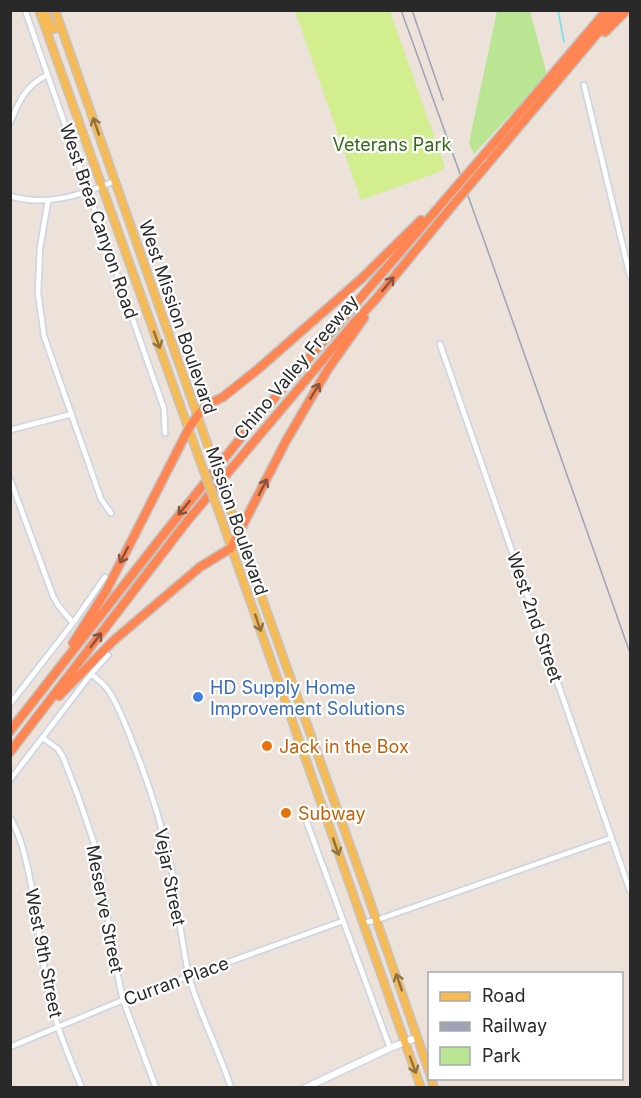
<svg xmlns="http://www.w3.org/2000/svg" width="641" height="1098" font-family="Inter,sans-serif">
<rect width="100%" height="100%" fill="#ece2da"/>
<path fill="#bae694" d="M497 11H530L547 75 474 154 469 143Z"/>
<path fill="#d2ee8f" d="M295 11H390L445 167 439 172 361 200Z"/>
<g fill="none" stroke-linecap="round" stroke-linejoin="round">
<path stroke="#67e1f4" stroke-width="1.5" d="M558 10 564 42"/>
<g stroke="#cfd6e3" stroke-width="8">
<path id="street" d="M25 10 164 409 165 433
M584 85 630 276
M10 123C19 101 25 86 47 75
M10 196C47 207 81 195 115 181
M48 201 40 248 38 293 44 336 101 499 111 513
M440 344 630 891
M10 430 72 414
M10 479 53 596 58 605 73 623
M91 674C97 679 104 684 108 690 118 704 127 728 133 744 150 786 163 828 172 872 178 906 181 941 189 976 199 1014 219 1049 231 1088
M10 704 73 623 105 577
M43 738 58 749 63 757 78 796 94 843 103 888 113 953 123 1000 156 1088
M10 780 91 674 108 655
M10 818C19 832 23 849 27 865 36 903 39 941 46 979 52 1017 67 1052 82 1088
M306 820 390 1048
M363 923 377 920 611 838
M10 1047 123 1000 343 921"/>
</g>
<g stroke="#cfd6e3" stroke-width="9">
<path id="secondary" d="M305 1088 390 1048 418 1037"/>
</g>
<g stroke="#c3c3c3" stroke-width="10">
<path id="primary" d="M39 10 199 458
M44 10 52 28 54 29 60 27
M55 10 208 446
M229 505 367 893 430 1074
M220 515 421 1088
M431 1078 434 1088"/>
</g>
<g stroke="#c3c3c3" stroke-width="11">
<path id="highway" d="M605 32 627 10
M483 156 607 10
M485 167 617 10
M73 643 106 591 189 428 197 416 207 405 223 397 257 370 361 279 421 220
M59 696 113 641 200 567 231 548 286 441 328 369 364 318
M10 731 160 539 247 430 450 194
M10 752 188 520 353 324 375 300 452 206"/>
</g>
<use href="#street" stroke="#fff" stroke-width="4.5"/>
<use href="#secondary" stroke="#fff" stroke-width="6"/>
<use href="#primary" stroke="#f7bb55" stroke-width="7"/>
<use href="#highway" stroke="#ff8652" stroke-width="8"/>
<path stroke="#9da3b5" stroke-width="1.5" d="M401 10 485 243 630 653
M412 10 443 100"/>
<g stroke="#c3c3c3" stroke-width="10" stroke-linecap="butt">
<path id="primary-bridge" d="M208 446 229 505
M199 458 220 515"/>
</g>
<g stroke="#c3c3c3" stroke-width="11" stroke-linecap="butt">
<path id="highway-bridge" d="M450 194 483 156
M452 206 485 167"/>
</g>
<use href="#primary-bridge" stroke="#f7bb55" stroke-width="7"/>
<use href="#highway-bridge" stroke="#ff8652" stroke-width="8"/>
</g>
<defs><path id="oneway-shaft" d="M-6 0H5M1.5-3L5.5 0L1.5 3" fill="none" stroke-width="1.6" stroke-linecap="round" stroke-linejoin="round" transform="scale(1.5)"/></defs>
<g stroke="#90723f">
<use href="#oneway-shaft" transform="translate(96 126) rotate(-109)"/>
<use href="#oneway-shaft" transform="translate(157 340) rotate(70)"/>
<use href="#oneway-shaft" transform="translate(258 623) rotate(71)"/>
<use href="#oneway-shaft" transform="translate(336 847) rotate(71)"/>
<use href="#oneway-shaft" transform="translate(399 982) rotate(-109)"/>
<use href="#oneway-shaft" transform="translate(413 1065) rotate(70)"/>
</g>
<g stroke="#89533b">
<use href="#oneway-shaft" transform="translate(388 284) rotate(-51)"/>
<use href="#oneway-shaft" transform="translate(315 391) rotate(-59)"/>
<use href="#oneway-shaft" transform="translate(263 487) rotate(-63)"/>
<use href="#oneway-shaft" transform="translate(184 508) rotate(129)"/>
<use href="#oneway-shaft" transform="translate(124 555) rotate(117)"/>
<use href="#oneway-shaft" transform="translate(96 640) rotate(-53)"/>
</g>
<circle fill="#3f7fe0" stroke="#fff" stroke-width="2" cx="198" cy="697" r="6"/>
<g fill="#e8710a" stroke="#fff" stroke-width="2">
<circle cx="267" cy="746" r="6"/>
<circle cx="286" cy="813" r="6"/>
</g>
<g text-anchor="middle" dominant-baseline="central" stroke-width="4.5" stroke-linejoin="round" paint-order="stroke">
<g font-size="18" fill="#326916" stroke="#fff">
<text x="392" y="144">Veterans Park</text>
</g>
<g font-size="18" fill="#292929" stroke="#fff">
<text transform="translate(99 221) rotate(71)">West Brea Canyon Road</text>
<text transform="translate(178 317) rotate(71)">West Mission Boulevard</text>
<text transform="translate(296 367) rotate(-50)">Chino Valley Freeway</text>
<text transform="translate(237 521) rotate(71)">Mission Boulevard</text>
<text transform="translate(535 617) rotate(71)">West 2nd Street</text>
<text transform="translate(170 877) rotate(79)">Vejar Street</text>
<text transform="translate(105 909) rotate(79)">Meserve Street</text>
<text transform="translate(44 953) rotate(79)">West 9th Street</text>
<text transform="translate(176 981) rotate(-20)">Curran Place</text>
</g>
<g font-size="18" fill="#366cbe" stroke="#fff" text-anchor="start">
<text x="210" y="687">HD Supply Home<tspan x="210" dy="21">Improvement Solutions</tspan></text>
</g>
<g font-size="18" fill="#c56008" stroke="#fff" text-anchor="start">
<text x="279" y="746">Jack in the Box</text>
<text x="298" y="813">Subway</text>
</g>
</g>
<rect width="641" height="1098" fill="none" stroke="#292929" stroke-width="24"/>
<rect x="428" y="972" width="195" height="108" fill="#ffffff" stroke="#a9a9a9" stroke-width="1.5"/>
<rect x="440" y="992" width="30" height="9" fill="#f7bb55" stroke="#a9a9a9" stroke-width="1.5"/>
<text x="482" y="1002" font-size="18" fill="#292929">Road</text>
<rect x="440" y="1022" width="30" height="9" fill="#9da3b5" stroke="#a9a9a9" stroke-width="1.5"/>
<text x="482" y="1032" font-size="18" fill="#292929">Railway</text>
<rect x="440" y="1047" width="30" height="18" fill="#bae694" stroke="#a9a9a9" stroke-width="1.5"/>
<text x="482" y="1062" font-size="18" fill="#292929">Park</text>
</svg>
